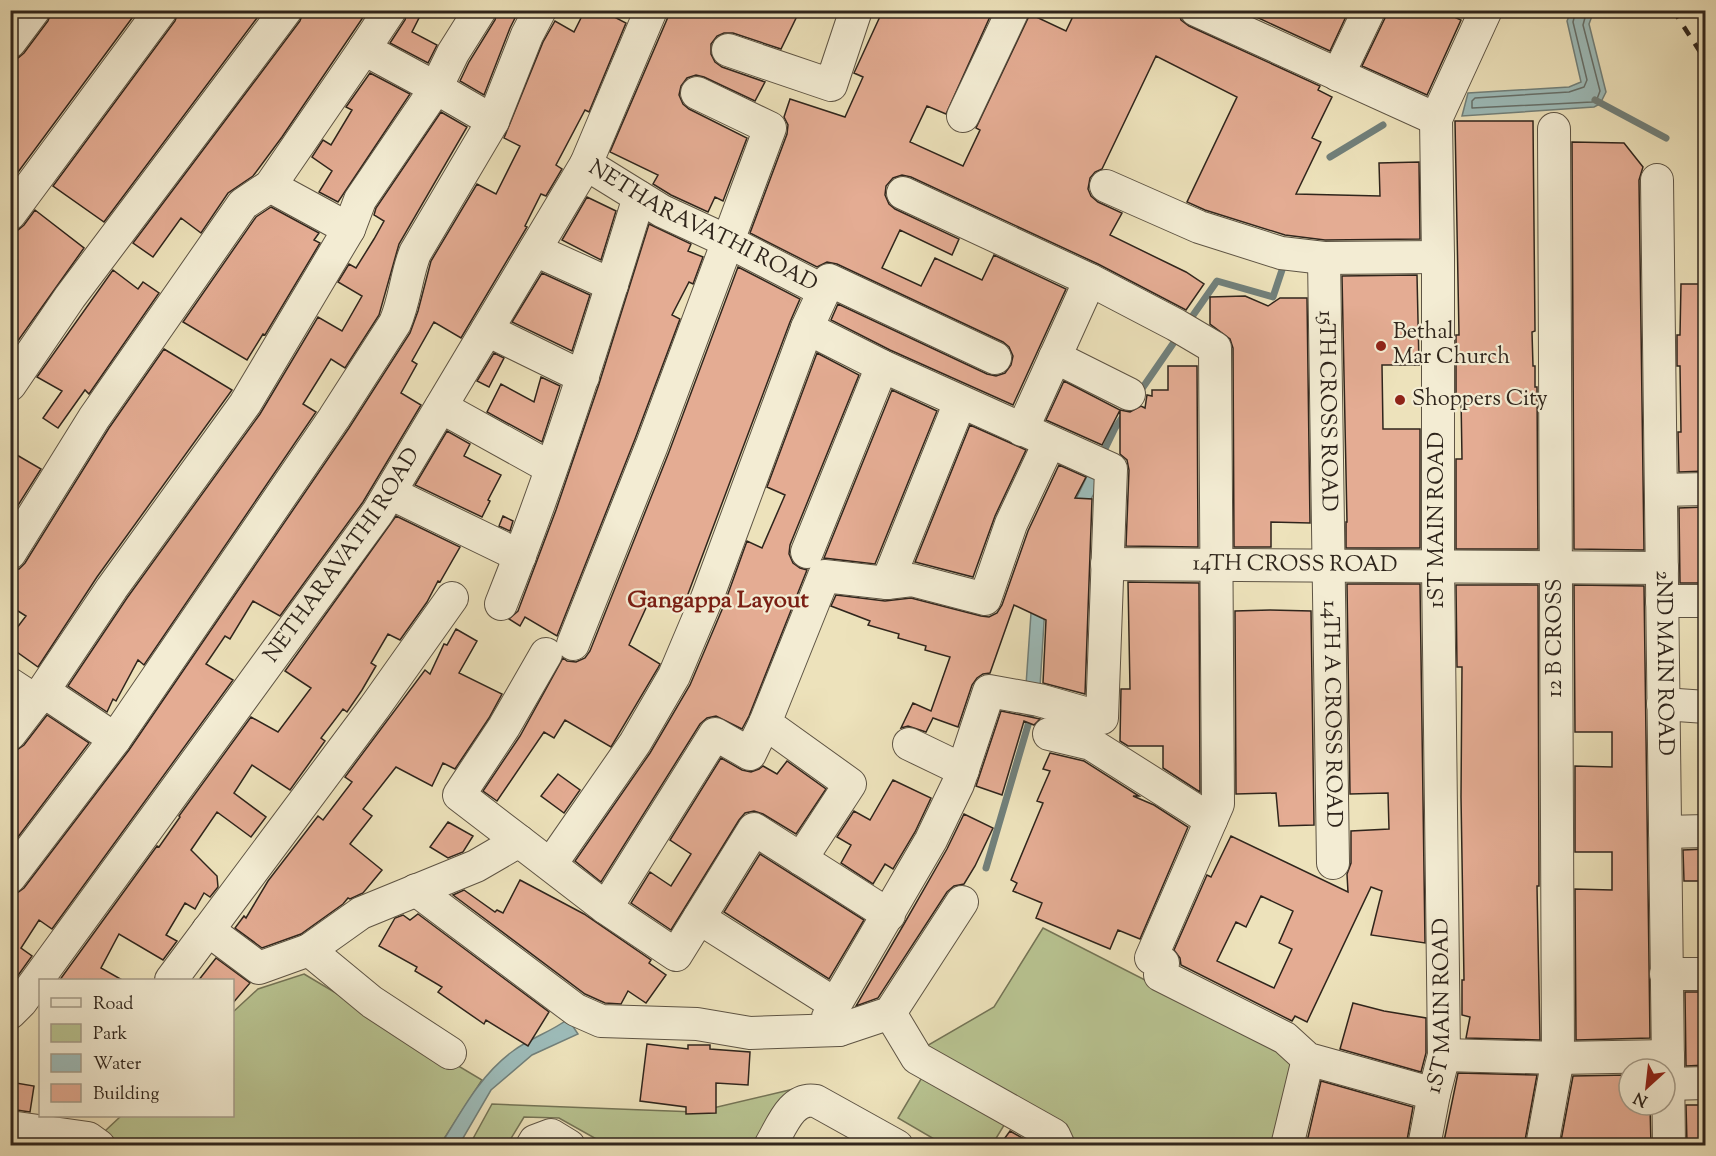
<svg xmlns="http://www.w3.org/2000/svg" width="1716" height="1156" font-family="'Sorts Mill Goudy',serif">
<rect width="100%" height="100%" fill="#ede2bb"/>
<filter id="stains"><feTurbulence type="fractalNoise" baseFrequency=".00333" numOctaves="4"/><feColorMatrix values="0 0 0 0 .2 0 0 0 0 .09 0 0 0 0 .02 0 0 0 .5 -.17"/></filter>
<radialGradient id="worn" r=".72"><stop offset=".6" stop-color="#630" stop-opacity="0"/><stop offset="1" stop-color="#630" stop-opacity=".3"/></radialGradient>
<path fill="#b8c391" stroke="#747456" stroke-width="1.5" d="M1043 928 1298 1058 1279 1145H1074L1062 1135 918 1051 994 1007Z
M304 974 482 1080 440 1145 89 1146 121 1116H232L233 1012 258 989Z
M924 1074 1006 1122 992 1145 946 1146 898 1118Z
M798 1088 760 1145H607L559 1118 524 1117 507 1145 469 1146 492 1104 696 1112Z"/>
<path fill="#9dbcba" stroke="#71807b" stroke-width="1.5" d="M1571 11H1600L1592 16 1589 24 1606 92 1600 104 1594 107 1462 116 1468 93 1569 87 1581 82 1567 21Z
M1088 474 1101 481 1074 530 1045 606 1040 687 1026 685 1031 613 1040 574Z
M568 1019 578 1034 532 1055 491 1090 459 1145 440 1146C461 1112 480 1075 513 1051 530 1038 551 1032 568 1019Z"/>
<g fill="none" stroke-linecap="round" stroke-linejoin="round">
<path stroke="#66706b" stroke-width="1.5" d="M1576 10 1573 22 1587 80 1584 87 1569 92 1475 98 1472 101V108L1592 102 1597 99 1600 91 1583 25 1586 14 1590 10"/>
<path stroke="#71807b" stroke-width="7" d="M1595 100 1666 138
M1330 157 1383 125
M1189 321 1217 281 1273 297 1283 267
M1139 393 1179 335
M1101 457 1115 428 1133 402
M986 868 1033 708"/>
</g>
<path fill="#e4ac93" stroke="#2f251c" stroke-width="1.5" fill-rule="evenodd" d="M52 10H138L10 183V60L18 58 24 53 48 21Z
M179 10H263L104 222 53 186 175 21Z
M304 10H368L282 137 253 176 228 193 201 233 181 218 153 257 133 243 300 21Z
M408 10H423L412 32 437 45 428 63 390 43 405 20Z
M498 10H519L510 28 484 95 460 81 469 62 495 20Z
M585 10H601L626 23 589 112 585 110 556 165 562 169 546 196 541 194 525 226 527 227 461 338 434 322 412 361 417 364 401 393 421 405 363 502 280 616 253 601 230 639 225 636 206 664 233 680 52 929 39 920 21 948 32 956 14 981 10 979V895L17 893 24 888 129 750 349 428 410 333 418 311 431 261 477 184 496 194 520 146 504 138 543 42 555 21 574 32Z
M669 10H800L781 49 733 33H724L717 36 711 44V54L715 62 722 67 765 82 755 101 704 77 696 75 687 78 681 86 679 95 683 104 689 109 747 138 723 201 715 197 708 212 671 195 653 184 658 175 610 152 668 17Z
M883 10H993L946 114 927 106 910 142 963 166 980 130 976 128 1030 14 1066 31 1076 10H1178L1181 20 1189 26 1320 86 1318 90 1332 97 1312 138 1321 142 1296 194 1380 196 1379 163 1419 162 1420 239 1325 240 1285 235 1205 210 1187 202 1237 97 1156 56 1102 169 1095 172 1090 178 1088 189 1091 196 1098 202 1122 213 1110 235 1186 272 1204 284 1186 310 1098 264 911 177 902 175 893 178 886 186 885 195 889 204 895 209 959 239 952 255 900 230 882 268 921 286 935 258 982 280 994 255 1066 289 1013 405 890 350 831 320 838 304 987 374 996 376 1005 373 1011 365 1013 356 1009 347 1003 342 837 264 827 262 817 267 750 233 787 134 788 125 784 117 790 99 845 117 863 77 854 73Z
M1241 10H1349L1330 51Z
M1387 10H1439L1461 20 1427 95 1362 66 1385 18Z
M370 73 410 94 338 202 319 192 332 171 312 157 323 140 331 145 352 110 346 107Z
M441 112 467 127 399 244 379 315 345 368 331 359 303 404 316 412 144 665 138 660 116 701 113 699 107 712 68 686 127 598 260 414 318 317 342 331 362 296 338 282 349 264 356 268 374 239 384 221 374 215 376 208Z
M1455 121H1533L1535 331 1532 332 1533 366H1535V387H1537L1538 549H1456V459H1462L1461 397H1456V335H1459Z
M1572 142 1624 143 1643 167 1639 180 1644 550 1574 549Z
M587 197 616 211 601 260 562 240Z
M271 207 319 233 314 240 320 243 265 335 263 334 247 360 183 322 256 217Z
M35 210 84 248 10 352V232L18 230 24 225Z
M649 224 691 244 688 251 703 257 693 284 689 282 672 315 680 319 635 439 557 636 525 617 520 626 509 619 518 611 556 510 599 384Z
M738 267 800 299 790 322 682 610 651 597 629 645 660 664 658 668 611 747 565 720 554 738 544 732 497 801 483 791 520 736 563 658 567 661 576 662 585 658 590 651 669 452Z
M113 270 138 289 143 282 159 293 89 394 85 390 58 428 43 418 62 391 37 377Z
M542 273 590 295 572 351 512 322Z
M1417 275 1419 365H1382L1383 429H1420V548H1346V522H1347L1342 276Z
M1681 284H1706V471L1679 472 1678 432H1681L1680 366H1677V335H1680Z
M1245 296 1268 306 1280 298H1307L1310 523 1271 522V547H1234L1233 348 1230 339 1210 324V297Z
M164 349 232 390 97 577 38 667 10 647V637L26 616 10 606V571L19 569 25 563 109 428Z
M494 353 504 358 489 387 477 381Z
M817 353 859 375 790 545 789 554 793 563 800 568 807 570 749 716 742 729 716 716 707 718 700 724 601 882 575 861 650 753 690 685 724 605 747 541 762 548 785 495 767 487Z
M1168 366H1197L1198 547 1126 546 1129 470 1127 460 1120 454V410L1130 412 1141 406 1145 408 1147 395 1152 396V390H1168Z
M541 377 560 386 542 442 487 412 501 384 534 402Z
M1064 381 1120 410 1102 445 1046 420Z
M892 390 937 411 875 564 824 558Z
M970 425 1026 450 995 516 973 577 915 562Z
M447 431 470 444 464 456 501 475 488 500 490 501 482 517 415 485Z
M10 451 41 469 10 518Z
M1059 465 1086 477 1075 498 1092 499 1085 694 1043 683 1046 620 1014 605 990 673 983 674 977 678 972 685 958 727 933 718 926 732 908 726 901 728 913 703 931 711 950 657 925 650 926 646 898 638 899 634 868 625 870 621 831 606 836 595 885 601 911 598 981 616 989 617 997 613 1002 605 1028 531Z
M1706 507V583H1680L1679 508Z
M396 516 460 547 440 582 438 581 427 602 400 640 388 634 371 663 376 666 362 690 347 712 343 709 321 738 325 741 290 790 252 765 234 793 266 817 251 837 217 812 191 850 217 876 218 887 210 897 204 893 195 909 185 903 166 935 177 941 163 960 119 934 101 968 124 981H59L157 846 159 847 180 817 179 816 251 717 278 732 311 688 285 671Z
M503 516 513 521 510 531 499 526Z
M1128 582 1199 583 1200 792 1163 768V746H1128L1120 741 1121 689H1130Z
M1347 584H1420L1425 943 1371 935 1382 891 1371 887 1307 1022 1295 1016 1292 1021 1181 965 1180 958 1174 950 1207 875 1211 877 1231 836 1348 892 1347 874 1351 863V831L1389 829 1388 793 1350 794ZM1261 896 1293 911 1279 943 1292 949 1274 988 1217 961 1236 922 1246 927Z
M1456 585H1538L1539 886H1537L1540 1040 1466 1038 1470 1017 1462 1015V980H1464L1461 797 1462 667H1457Z
M1574 585 1644 586 1650 1038 1576 1040 1575 889 1612 890V852H1575V766L1612 767V732H1575Z
M1270 610 1311 611 1314 825 1279 826 1276 793 1236 794 1235 611Z
M456 629 477 641 459 673 502 694 489 718 455 769 443 763 432 786 396 767 363 809 372 816 350 844 382 870 363 893 350 899 348 898 343 904 301 934 262 948 235 928 244 916 246 918 268 881 318 816 323 820 352 782 345 777 425 670 430 674 444 644 447 645Z
M1001 711 1040 719 1034 725 1024 721 1002 795 976 786Z
M47 715 89 743 18 837 10 831V763L17 750 24 745Z
M1050 753 1084 761 1139 796H1133L1154 805 1188 827 1140 939 1118 930 1110 949 1036 918 1042 903 1013 891 1017 883 1011 880 1043 803 1037 801 1050 771 1043 769Z
M721 758 742 770 751 772 759 769 763 766 777 774 787 761 826 789 796 834 763 814 754 811 745 813 739 820 671 930 631 903 650 872 671 886 691 854 670 840Z
M558 774 580 790 564 813 541 796Z
M893 780 931 798 915 832 893 869 885 864 873 884 841 863 851 845 837 837 854 811 870 820Z
M964 814 993 828 975 866 964 884 954 886 947 892 878 998 856 1006 904 924 947 849Z
M448 822 473 836 463 852 448 858 430 847Z
M1706 849V881H1684L1683 850Z
M760 854 864 920 829 979 724 912Z
M520 880 584 914 651 960 649 963 666 975 646 1003 628 991 621 1004 605 1003 585 994 453 895 464 890 495 912 497 910 503 913Z
M418 914 549 1012 528 1046 486 1020 484 1024 438 992 442 987 415 971 417 967 379 946 395 918 403 915 410 920Z
M216 958 250 983 232 1004V981H198Z
M1685 992H1706V1065L1686 1066Z
M1353 1003 1384 1011 1426 1018V1053L1421 1072 1340 1049Z
M647 1044 688 1049V1045H710V1049L750 1052 748 1085 716 1083V1113L686 1114V1107L640 1101Z
M1458 1073 1537 1075 1524 1146H1443Z
M1629 1075V1105H1650L1651 1146H1560L1573 1076Z
M1321 1081 1413 1107 1406 1146H1306Z
M10 1082 34 1086 30 1112 10 1109Z
M1686 1105H1706V1143H1687Z
M1010 1131 1036 1146H999Z"/>
<g fill="none" stroke-linecap="round" stroke-linejoin="round">
<g stroke="#5e5444" stroke-width="34">
<g id="minor">
<path d="M480 10 453 53 436 88 493 121"/>
<path d="M1196 10 1436 119"/>
<path d="M10 42 34 10"/>
<path d="M728 50 831 85 856 10"/>
<path d="M1338 75 1369 10"/>
<path d="M963 116 1013 10"/>
<path d="M586 164 651 10"/>
<path id="s1" d="M1657 180 1669 1146"/>
<path d="M270 186 349 229"/>
<path d="M1106 186 1199 227 1281 253 1324 258 1438 257"/>
<path d="M903 193 1090 280 1176 325 1215 348 1218 804 1151 958 1163 963 1160 975 1285 1038 1308 1059 1434 1094"/>
<path d="M10 214 161 10"/>
<path d="M535 250 612 285"/>
<path id="s2" d="M1324 258 1333 863"/>
<path d="M824 291 829 280 995 358"/>
<path d="M487 330 583 377"/>
<path d="M1055 357 1129 394"/>
<path d="M10 385 70 297 286 10"/>
<path d="M441 407 551 468"/>
<path d="M1022 430 1090 280"/>
<path d="M1661 490 1706 489"/>
<path d="M390 493 520 556"/>
<path d="M807 552 882 366"/>
<path d="M10 553 94 418 243 204 270 186 364 49"/>
<path id="s3" d="M1107 564 1662 568"/>
<path d="M887 583 960 402"/>
<path d="M1662 601H1706"/>
<path d="M501 604C554 471 597 334 639 197"/>
<path d="M573 644 652 445 770 128 697 93"/>
<path d="M10 684 36 701"/>
<path d="M1663 704 1706 707"/>
<path d="M10 734 43 691 112 588 245 404 349 229 360 200 436 88 364 49 390 10"/>
<path d="M1049 734 1091 744 1211 820"/>
<path d="M115 739 334 418 395 323C405 300 406 276 415 253L493 121 527 35 540 10"/>
<path d="M909 744 963 770"/>
<path d="M1665 832 1706 831"/>
<path d="M519 841 459 795 504 727 546 654"/>
<path d="M801 859 850 784 765 723 824 576 887 583 912 580 985 599 1011 524 1049 443"/>
<path d="M551 864 635 743 674 676 707 598 807 328"/>
<path d="M10 877 115 739 43 691"/>
<path d="M416 890 576 1010 601 1021 697 1024 750 1033 839 1030 890 1013 962 902"/>
<path d="M606 908 715 734 750 754 765 723"/>
<path d="M699 918 754 829 889 915"/>
<path d="M208 930 259 968 309 950 361 913 476 866 519 841 606 908 676 955 699 918 835 1004"/>
<path d="M309 950 372 1002 450 1053"/>
<path d="M1666 974H1706"/>
<path d="M171 980 374 708 452 598"/>
<path id="s4" d="M10 1013 21 1002 378 512 586 164 662 211 727 241 824 291 807 328 882 366 1111 469 1102 718 1039 700 989 691 958 784 931 840 828 1017 839 1030"/>
<path d="M890 1013 917 1058 1054 1135 1059 1146"/>
<path d="M1444 1055 1558 1058 1668 1056"/>
<path d="M1668 1084 1706 1083"/>
<path d="M10 1127 88 1138 99 1146"/>
<path d="M532 1146 535 1141 551 1135 569 1146"/>
<path d="M770 1146C781 1128 791 1096 816 1101L897 1146"/>
<path d="M1287 1146 1308 1059"/>
<path id="s5" d="M1424 1146 1434 1094 1444 1055 1438 566V257L1436 119 1486 10"/>
<path d="M1542 1146 1558 1058 1554 129"/>
</g>
</g>
<use href="#minor" stroke="#f3ecd3" stroke-width="32"/>
<path stroke="#2f251c" stroke-width="4.5" stroke-dasharray="10 10" stroke-linecap="butt" d="M1673 10 1706 61"/>
</g>
<g fill="#8f2418" stroke="#f3ecd3" stroke-width="2">
<circle cx="1381" cy="346" r="6"/>
<circle cx="1400" cy="400" r="6"/>
</g>
<g text-anchor="middle" dominant-baseline="central" stroke-width="4.5" stroke-linejoin="round" paint-order="stroke">
<g font-size="22" fill="#2f251c" stroke="#f3ecd3">
<text stroke="none"><textPath href="#s4" startOffset="1160">NETHARAVATHI ROAD</textPath></text>
<text stroke="none"><textPath href="#s2" startOffset="153">15TH CROSS ROAD</textPath></text>
<text transform="translate(1438 520) rotate(-90)">1ST MAIN ROAD</text>
<text stroke="none"><textPath href="#s4" startOffset="566">NETHARAVATHI ROAD</textPath></text>
<text stroke="none"><textPath href="#s3" startOffset="188">14TH CROSS ROAD</textPath></text>
<text transform="translate(1556 638) rotate(-90)">12 B CROSS</text>
<text stroke="none"><textPath href="#s1" startOffset="483">2ND MAIN ROAD</textPath></text>
<text stroke="none"><textPath href="#s2" startOffset="456">14TH A CROSS ROAD</textPath></text>
<text stroke="none"><textPath href="#s5" startOffset="142">1ST MAIN ROAD</textPath></text>
</g>
<g font-size="22" fill="#2f251c" stroke="#f3ecd3" text-anchor="start">
<text x="1393" y="333">Bethal<tspan x="1393" dy="25">Mar Church</tspan></text>
<text x="1412" y="400">Shoppers City</text>
</g>
<g font-size="24" font-weight="bold" fill="#7a1f14" stroke="#f3ecd3">
<text x="718" y="601">Gangappa Layout</text>
</g>
</g>
<rect width="1716" height="1156" fill="none" stroke="#ede2bb" stroke-width="36"/>
<rect x="12" y="12" width="1692" height="1132" fill="none" stroke="#2f251c" stroke-width="3"/>
<rect x="18" y="18" width="1680" height="1120" fill="none" stroke="#2f251c" stroke-width="1.5"/>
<rect x="39" y="979" width="195" height="138" fill="#f3ecd3" stroke="#a59c8a" stroke-width="1.5"/>
<rect x="51" y="998" width="30" height="9" fill="#f3ecd3" stroke="#a59c8a" stroke-width="1.5"/>
<text x="93" y="1009" font-size="18" fill="#2f251c">Road</text>
<rect x="51" y="1024" width="30" height="18" fill="#b8c391" stroke="#a59c8a" stroke-width="1.5"/>
<text x="93" y="1039" font-size="18" fill="#2f251c">Park</text>
<rect x="51" y="1054" width="30" height="18" fill="#9dbcba" stroke="#a59c8a" stroke-width="1.5"/>
<text x="93" y="1069" font-size="18" fill="#2f251c">Water</text>
<rect x="51" y="1084" width="30" height="18" fill="#e4ac93" stroke="#a59c8a" stroke-width="1.5"/>
<text x="93" y="1099" font-size="18" fill="#2f251c">Building</text>
<g transform="translate(1647 1087) rotate(207)"><circle r="28" fill="#f3ecd3" stroke="#a59c8a" stroke-width="1.5"/>
<path d="M0-4.5L10 22L0 15L-10 22Z" fill="#8f2418"/>
<text y="-9" font-size="16" font-weight="bold" text-anchor="middle" fill="#2f251c">N</text>
</g>
<rect width="100%" height="100%" filter="url(#stains)"/>
<rect width="100%" height="100%" fill="url(#worn)"/>
</svg>
